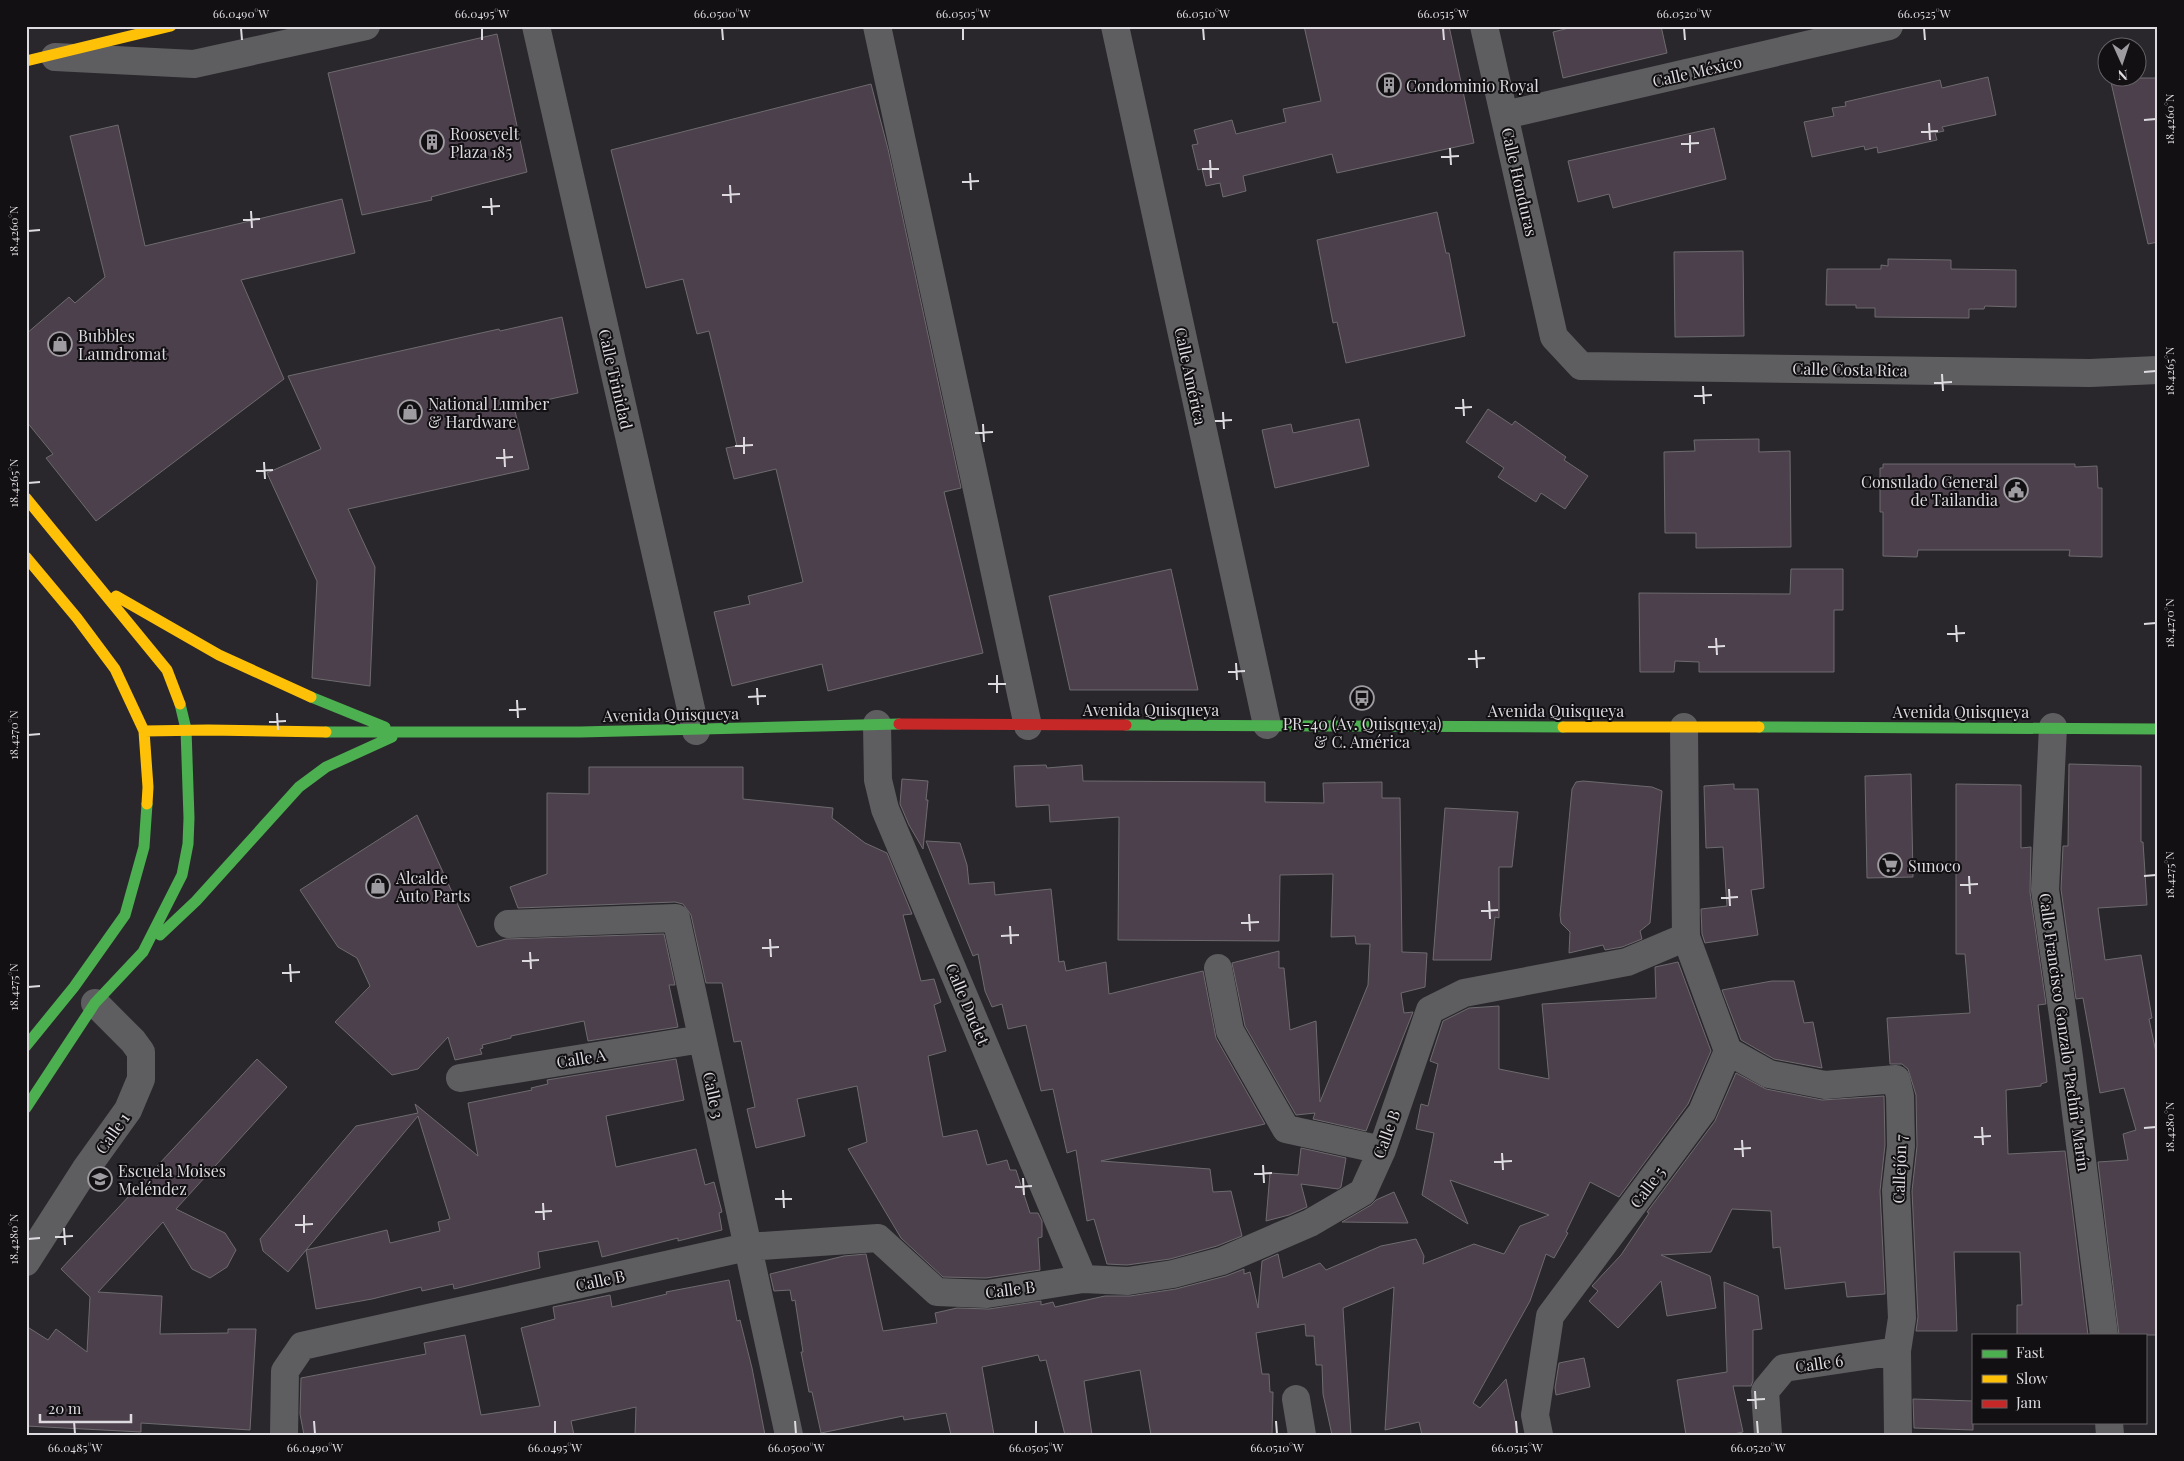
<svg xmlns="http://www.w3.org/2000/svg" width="2184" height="1461" font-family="'Playfair Display',serif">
<rect width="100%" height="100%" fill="#2a272c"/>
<path fill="#4c404d" stroke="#6d6b6e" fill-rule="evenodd" d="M1304 26H1449L1474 143 1337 173 1332 154 1243 176 1246 191 1223 197 1220 183 1206 186 1202 169 1198 170 1192 145 1198 144 1194 130 1232 120 1236 134 1286 122 1283 109 1321 101Z
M1577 26H1661L1667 53 1563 78 1553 32Z
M497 34 527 172 431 197 432 200 362 215 328 73Z
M1988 77 1996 115 1942 127 1944 131 1935 133 1937 140 1878 153 1877 147 1865 150 1864 146 1812 157 1804 122 1834 116 1832 108 1846 106 1845 102 1940 80 1942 88Z
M2110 78H2158V242L2148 244Z
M871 84 888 149 961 488 944 492 983 653 828 691 822 664 732 686 714 612 750 604 748 596 803 582 776 469 734 479 726 448 737 446 709 331 697 334 683 279 646 288 611 150Z
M118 125 145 246 342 199 355 253 241 280 284 379 96 521 46 458 53 454 26 421V334L69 297 75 303 105 277 70 136Z
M1714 128 1726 179 1613 208 1609 194 1578 202 1568 161Z
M1437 212 1446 253H1449L1465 336 1346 363 1337 322 1333 323 1317 240Z
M1743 251 1744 336 1675 337 1674 252Z
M1888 259 1951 260V269L2016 270V307L1985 306 1984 309H1969V318L1875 317V308H1856V305H1826L1827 269H1881V265L1888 266Z
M562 317 578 393 514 407 529 469 348 509 375 567 370 686 312 678 317 581 267 473 321 449 288 376 499 329 500 331Z
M1488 409 1512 425 1515 421 1566 457 1564 460 1588 476 1565 509 1541 493 1536 502 1498 477 1504 468 1466 442Z
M1359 419 1369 466 1275 488 1262 430 1291 424 1293 433Z
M1759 439V452L1790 451 1791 547 1696 548V533H1665L1664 452 1695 451 1694 440Z
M1883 464H2075V467L2097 466 2098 488H2102V557L2069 556 2070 550H1918L1917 557 1883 556V512H1880V468H1883Z
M1171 569 1198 690H1070L1049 596Z
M1791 569H1843V610H1834V672H1699V662L1675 661 1674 672H1640L1639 593 1790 594Z
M2069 764 2141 766V842H2143L2147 905 2098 908 2105 960 2141 955 2152 1018 2149 1019 2158 1062V1335H2119L2098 1162 2128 1160 2123 1134 2136 1130 2124 1088 2100 1093 2083 998 2076 999 2061 889 2063 846H2068Z
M1046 765 1047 768 1082 765 1083 781 1265 782V802L1324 803 1323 783 1382 782V798H1400L1402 952 1427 953 1425 987 1401 993 1404 1013 1413 1012 1366 1131 1313 1119 1315 1113 1296 1115 1245 1026 1232 963 1279 951V968H1284L1290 1030 1316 1021 1320 1102 1368 985 1370 944H1356L1355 936 1331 937 1333 874 1280 875 1279 941 1118 940 1119 817 1050 822 1049 805 1016 807 1014 766Z
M589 767H743V799L833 808 832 818 865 843 887 853 912 914 903 915 921 981 934 979 941 1002 934 1005 946 1051 928 1056 943 1137 977 1130 987 1165 1007 1160 1010 1170H1016L1030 1213H1038L1042 1221V1237L1038 1238 1040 1270 986 1278 943 1277 901 1238 848 1149 867 1142 857 1086 797 1099 805 1136 756 1148 747 1109 755 1107 741 1041 734 1042 722 983H706L691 915 683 904 675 902 518 908 510 887 547 874V793L589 794Z
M1911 774 1913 877 1867 878 1865 776Z
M902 779 928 781 926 800H928L923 849 909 825 900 804Z
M1583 781 1652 787 1662 791 1650 923 1640 931 1642 939 1622 947 1605 950 1603 945 1569 953 1570 932 1561 923 1560 915 1572 789 1576 782Z
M1734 784V789H1758L1764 888 1751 890 1758 935 1705 943 1702 934 1701 909 1727 906 1723 847 1706 848 1704 786Z
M1956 784 2021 785V848L2031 847 2030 892 2046 1004 2038 1005 2047 1082 2041 1084V1086L2006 1090 2008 1154 2065 1151 2088 1335H2017V1305H2022L2020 1252H1954L1957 1331H1916L1918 1317 1912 1191 1917 1146 1916 1095 1908 1069 1902 1064H1890L1887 1018 1970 1013 1965 954H1956Z
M1445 808 1518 812 1512 867H1499V918L1495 917 1491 960H1433Z
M417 815 477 947 506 939 664 934 675 985H669L678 1027 588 1041 584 1021 511 1036V1038L482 1045 483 1048 480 1049 482 1054 455 1060 448 1037 418 1069 392 1075 335 1022 370 986 357 958 338 947 300 890Z
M926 841 960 843 967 865 969 884 994 882 995 895 1051 889 1059 962 1064 961 1066 971 1106 962 1109 994 1203 971 1216 1038 1265 1124 1101 1161 1210 1169 1213 1192 1231 1191 1242 1236 1217 1246 1170 1259 1127 1265 1107 1264 1094 1219 1087 1221 1076 1150 1067 1153 1053 1089 1041 1091 1026 1025 1008 1029 1002 1004 992 1007 985 991 978 954 973 956Z
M1678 962 1711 1051 1688 1104 1619 1197 1590 1182 1566 1232 1568 1233 1554 1258 1546 1254 1530 1301 1473 1403 1480 1408 1506 1379 1518 1435H1422L1419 1422 1385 1430 1394 1287 1343 1308 1351 1435H1332L1323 1394 1322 1365H1316L1314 1336H1306L1305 1324 1256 1333 1262 1374H1269L1270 1392H1273L1272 1435H1151L1140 1370 1084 1381 1092 1435H1065L1046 1360 1040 1361 1038 1355 982 1367 994 1435H951L946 1413 904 1420 903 1416 821 1433 812 1392H809L801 1352H803L795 1300 792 1301 790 1290 774 1291 770 1274 844 1256 866 1254 883 1331 937 1323 935 1313 957 1308 989 1309 1041 1301V1305L1053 1302 1055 1307 1105 1296H1130L1176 1289 1226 1276 1244 1269V1274L1250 1272 1258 1308 1262 1261 1278 1254 1283 1278 1320 1263 1326 1270 1381 1246 1416 1239 1424 1256 1423 1264 1474 1244 1504 1254 1520 1226 1549 1215 1450 1180 1468 1224 1422 1195 1434 1133 1416 1129 1421 1104 1428 1106 1438 1064 1430 1061 1443 1021 1469 1008 1499 1006V1069L1549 1079 1542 1004 1656 998 1655 967Z
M1772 981H1794L1804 1023 1813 1022 1822 1068 1774 1059 1741 1040 1722 990Z
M257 1059 287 1087 176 1209 225 1233 236 1250 227 1267 210 1278 192 1269 163 1222 98 1292 162 1296 160 1334 228 1333V1329H256L250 1430 141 1423V1432L26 1426V1326L48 1340 56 1329 87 1352 90 1297 61 1269Z
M676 1059 684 1100 606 1116 616 1167 696 1149 705 1185 714 1182 722 1212 719 1213 722 1230 678 1241V1238L602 1257 598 1241 538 1252 540 1268 454 1289 453 1284 422 1291 421 1287 372 1299 316 1309 306 1250 288 1272 263 1251 260 1239 356 1126 418 1113 415 1104 478 1156 468 1103 532 1090 531 1088 548 1084 547 1080ZM418 1116 450 1219 438 1222 440 1231 390 1243 387 1230 306 1250Z
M1736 1073 1766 1089 1822 1100 1884 1096 1885 1145 1880 1191 1885 1294 1847 1297 1845 1282 1785 1289 1780 1247 1773 1248 1771 1211 1732 1209 1711 1252 1661 1255 1710 1276 1716 1308 1667 1316 1661 1281 1618 1328 1589 1301 1598 1291 1592 1286 1621 1255 1649 1213 1647 1212 1715 1121Z
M1301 1148 1346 1158 1341 1187 1338 1189 1301 1184 1307 1207 1289 1215 1266 1221 1270 1173 1298 1175Z
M1394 1192 1408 1223 1342 1222 1371 1205 1376 1200Z
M729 1280 737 1321 740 1320 752 1368 765 1435H635L636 1407 571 1421 574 1435H304L300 1414 301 1378 426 1354 424 1343 465 1335 481 1415 540 1406 521 1328 555 1319 553 1307 610 1295 612 1307 667 1294 666 1292Z
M1724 1282 1758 1296 1762 1329 1753 1330V1381L1751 1386H1733L1743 1432 1729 1435H1686L1677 1380 1727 1372Z
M1584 1358 1590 1387 1556 1395 1555 1388 1559 1363Z
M1913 1399 1973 1401V1430L1914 1428Z"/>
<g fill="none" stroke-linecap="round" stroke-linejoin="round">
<path stroke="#5e5e60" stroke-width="28" d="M536 26 696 731
M877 26 1028 726
M1115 26 1267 725
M1484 26 1554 337 1581 366 2090 373 2158 370
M55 57 194 64 366 26
M1505 115 1889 26
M877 724 878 780 885 809 1083 1279
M2053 727 2045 890 2069 1057 2104 1335
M508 924 676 918 789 1435
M1218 968 1230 1031 1286 1129 1382 1150
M1728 1051 1769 1074 1825 1085 1896 1079 1900 1096 1901 1146 1896 1190 1902 1318 1897 1351 1898 1435
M460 1078 702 1039
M26 1262 85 1170 128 1110 141 1079V1052L133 1041 95 1003
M1296 1399 1302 1435
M2109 1422 2110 1435
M284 1435 285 1371 302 1346 747 1247 878 1238 937 1292 987 1294 1083 1279 1128 1281 1173 1274 1222 1261 1310 1223 1363 1192 1382 1150 1430 1010 1464 993 1627 962 1686 937
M1539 1435 1535 1415 1550 1316 1702 1112 1728 1051 1686 937 1684 727
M1768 1435 1765 1391 1784 1368 1897 1351"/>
<path stroke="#4caf50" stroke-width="11" d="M311 697 385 727
M1126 725 1563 727
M1759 727 2158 729
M326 732H580L899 724
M160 935 196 901 299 787 326 767 392 737
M26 1046 74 987 125 915 144 847 147 804
M26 1108 95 1003 143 952 182 875 188 844 189 818 186 729 180 704"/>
<path stroke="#ffc107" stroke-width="11" d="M26 61 171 26
M26 498 167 670 180 704
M26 557 77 618 115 669 144 731 148 787 147 804
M116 596 219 655 311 697
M1563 727H1759
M144 731 208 730 326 732"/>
<path stroke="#c62828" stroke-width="11" d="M899 724 1126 725"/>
</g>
<path fill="none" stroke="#dedbe0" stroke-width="2" d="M241 28 242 40M482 28V40M722 28 723 40M963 28V40M1203 28 1204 40M1443 28 1444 40M1684 28 1685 40M1924 28 1925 40M2144 120 2156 119M1929 123 1930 140M1921 132 1938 131M1690 135V153M1681 144 1699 143M1450 148 1451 165M1441 157 1459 156M1210 160 1211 178M1202 169H1219M970 173 971 190M962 182 979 181M730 185 731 203M722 195 740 194M491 198 492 215M482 207 500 206M251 211 252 228M243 220 260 219M28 231 40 230M2144 372 2156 371M1942 374 1943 391M1934 383 1952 382M1703 386 1704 404M1694 396 1712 395M1463 399 1464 416M1455 408 1472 407M1223 412 1224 429M1215 421 1232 420M983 424 984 442M975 433 993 432M744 437V454M735 446 753 445M504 449 505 467M496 458 513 457M264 462 265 479M256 471 273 470M28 483 40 482M2144 624 2156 623M1956 625 1957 642M1947 634 1965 633M1716 638 1717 655M1708 647 1725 646M1476 650 1477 668M1468 659 1485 658M1236 663 1237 680M1228 672 1245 671M997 675V693M988 684H1006M757 688 758 705M748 697 766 696M517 700 518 718M509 710 526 709M277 713 278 730M269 722 286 721M28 735 40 734M1969 876 1970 894M2144 876 2156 875M1960 885 1978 884M1729 889 1730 906M1721 898 1738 897M1489 901 1490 919M1481 911 1498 910M1249 914 1250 931M1241 923 1259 922M1010 926 1011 944M1001 936 1019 935M770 939 771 957M762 948 779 947M530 952 531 969M522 961 539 960M290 964 291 982M282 973 300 972M28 987 40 986M1982 1127 1983 1145M2144 1128 2156 1127M1974 1137 1991 1136M1742 1140 1743 1157M1734 1149 1751 1148M1502 1153 1503 1170M1494 1162 1512 1161M1263 1165 1264 1183M1254 1174 1272 1173M1023 1178 1024 1195M1015 1187 1032 1186M783 1190 784 1208M775 1199H792M543 1203 544 1220M535 1212 552 1211M304 1215V1233M295 1225 313 1224M64 1228 65 1245M55 1237 73 1236M28 1239 40 1238M1755 1391 1756 1409M1747 1400 1765 1399M74 1421 75 1434M314 1421 315 1434M555 1421V1434M795 1421 796 1434M1036 1421V1434M1276 1421 1277 1434M1516 1421 1517 1434M1757 1421 1758 1434"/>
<defs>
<g id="building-ring" transform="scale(1.25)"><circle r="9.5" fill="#121013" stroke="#9f9ca1" stroke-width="1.5"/><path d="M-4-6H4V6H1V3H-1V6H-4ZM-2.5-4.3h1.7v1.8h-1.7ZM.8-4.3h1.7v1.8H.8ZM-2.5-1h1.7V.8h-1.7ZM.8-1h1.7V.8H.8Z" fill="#9f9ca1"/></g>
<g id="shop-ring" transform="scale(1.25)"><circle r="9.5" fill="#121013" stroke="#9f9ca1" stroke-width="1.5"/><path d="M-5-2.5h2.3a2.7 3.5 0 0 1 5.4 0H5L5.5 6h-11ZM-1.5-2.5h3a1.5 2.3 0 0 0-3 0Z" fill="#9f9ca1"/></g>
<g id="civic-ring" transform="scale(1.25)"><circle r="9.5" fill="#121013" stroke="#9f9ca1" stroke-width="1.5"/><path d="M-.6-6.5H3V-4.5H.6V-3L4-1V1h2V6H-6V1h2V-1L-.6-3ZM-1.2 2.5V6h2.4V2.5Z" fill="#9f9ca1"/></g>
<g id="bus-ring" transform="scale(1.25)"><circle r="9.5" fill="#121013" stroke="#9f9ca1" stroke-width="1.5"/><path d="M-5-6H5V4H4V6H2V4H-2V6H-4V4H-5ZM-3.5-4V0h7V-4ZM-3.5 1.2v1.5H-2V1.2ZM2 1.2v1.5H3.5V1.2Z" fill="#9f9ca1"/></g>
<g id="supermarket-ring" transform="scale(1.25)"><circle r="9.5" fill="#121013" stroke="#9f9ca1" stroke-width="1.5"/><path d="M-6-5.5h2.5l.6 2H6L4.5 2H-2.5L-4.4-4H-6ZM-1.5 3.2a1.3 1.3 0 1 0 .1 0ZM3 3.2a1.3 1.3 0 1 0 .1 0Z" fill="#9f9ca1"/></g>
<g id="school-ring" transform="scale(1.25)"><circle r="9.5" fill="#121013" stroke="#9f9ca1" stroke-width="1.5"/><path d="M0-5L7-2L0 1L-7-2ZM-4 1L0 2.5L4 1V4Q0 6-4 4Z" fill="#9f9ca1"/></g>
</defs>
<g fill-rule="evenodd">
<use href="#building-ring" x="1389" y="85"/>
<use href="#building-ring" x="432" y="142"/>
<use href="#shop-ring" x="60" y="344"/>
<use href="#shop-ring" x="410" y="412"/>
<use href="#civic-ring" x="2016" y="490"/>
<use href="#bus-ring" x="1362" y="698"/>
<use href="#supermarket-ring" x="1890" y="865"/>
<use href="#shop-ring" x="378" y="886"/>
<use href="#school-ring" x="100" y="1179"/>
</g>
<g text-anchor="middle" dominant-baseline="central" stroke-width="4" stroke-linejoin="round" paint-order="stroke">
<g font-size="16" fill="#dedbe0" stroke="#121013">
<text transform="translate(1697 71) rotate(-13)">Calle México</text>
<text transform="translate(1520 182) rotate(77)">Calle Honduras</text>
<text transform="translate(1850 369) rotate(1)">Calle Costa Rica</text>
<text transform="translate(1191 376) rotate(78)">Calle América</text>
<text transform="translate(616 379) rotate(77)">Calle Trinidad</text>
<text x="1151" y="709">Avenida Quisqueya</text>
<text x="1556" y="710">Avenida Quisqueya</text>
<text x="1961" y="711">Avenida Quisqueya</text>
<text transform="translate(671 714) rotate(-1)">Avenida Quisqueya</text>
<text transform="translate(968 1004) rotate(67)">Calle Duclet</text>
<text transform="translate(2065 1032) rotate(82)">Calle Francisco Gonzalo "Pachín" Marín</text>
<text transform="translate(581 1058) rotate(-9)">Calle A</text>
<text transform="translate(714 1095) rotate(78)">Calle 3</text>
<text transform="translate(112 1133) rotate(-55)">Calle 1</text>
<text transform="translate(1386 1134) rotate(-70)">Calle B</text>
<text transform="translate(1899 1169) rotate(-88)">Callejón 7</text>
<text transform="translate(1647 1187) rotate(-53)">Calle 5</text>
<text transform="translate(600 1280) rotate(-12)">Calle B</text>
<text transform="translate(1010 1289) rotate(-7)">Calle B</text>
<text transform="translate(1819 1363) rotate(-8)">Calle 6</text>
</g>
<g font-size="16" fill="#dedbe0" stroke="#121013" text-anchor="start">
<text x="1406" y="85">Condominio Royal</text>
<text x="450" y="133">Roosevelt<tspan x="450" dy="18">Plaza 185</tspan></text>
<text x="78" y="335">Bubbles<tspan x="78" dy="18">Laundromat</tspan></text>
<text x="428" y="403">National Lumber<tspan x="428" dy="18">&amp; Hardware</tspan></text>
<text x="1998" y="481" text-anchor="end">Consulado General<tspan x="1998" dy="18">de Tailandia</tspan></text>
<text x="1362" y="723" text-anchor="middle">PR-40 (Av. Quisqueya)<tspan x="1362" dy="18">&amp; C. América</tspan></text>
<text x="1908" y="865">Sunoco</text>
<text x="396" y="877">Alcalde<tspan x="396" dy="18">Auto Parts</tspan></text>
<text x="118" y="1170">Escuela Moises<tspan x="118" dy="18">Meléndez</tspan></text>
</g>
</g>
<rect width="2184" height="1461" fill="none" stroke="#121013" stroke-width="55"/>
<rect x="1972" y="1334" width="175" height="90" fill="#121013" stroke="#646165"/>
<rect x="1982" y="1350" width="25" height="8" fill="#4caf50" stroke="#646165"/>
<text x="2016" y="1358" font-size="15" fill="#dedbe0">Fast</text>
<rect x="1982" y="1375" width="25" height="8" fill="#ffc107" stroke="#646165"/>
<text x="2016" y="1384" font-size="15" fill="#dedbe0">Slow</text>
<rect x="1982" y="1400" width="25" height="8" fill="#c62828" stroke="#646165"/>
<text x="2016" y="1408" font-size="15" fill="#dedbe0">Jam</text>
<g transform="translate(2122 62) rotate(177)"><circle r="24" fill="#121013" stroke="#646165"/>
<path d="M0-4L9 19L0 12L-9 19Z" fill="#9f9ca1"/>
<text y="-8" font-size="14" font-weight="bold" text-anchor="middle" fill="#dedbe0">N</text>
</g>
<path d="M40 1414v8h91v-8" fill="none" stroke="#dedbe0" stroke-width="2.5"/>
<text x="48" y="1414" font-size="15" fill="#dedbe0" stroke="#121013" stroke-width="4" paint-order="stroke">20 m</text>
<rect x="28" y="28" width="2128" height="1406" fill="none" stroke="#dedbe0" stroke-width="2"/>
<g font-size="12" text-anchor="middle" fill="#dedbe0">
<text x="241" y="18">66.0490°W</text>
<text x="482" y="18">66.0495°W</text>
<text x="722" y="18">66.0500°W</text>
<text x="963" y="18">66.0505°W</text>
<text x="1203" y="18">66.0510°W</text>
<text x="1443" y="18">66.0515°W</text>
<text x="1684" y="18">66.0520°W</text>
<text x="1924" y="18">66.0525°W</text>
<text transform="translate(2170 119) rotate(-90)" y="4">18.4260°N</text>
<text transform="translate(14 231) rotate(-90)" y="4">18.4260°N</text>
<text transform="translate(2170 371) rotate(-90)" y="4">18.4265°N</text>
<text transform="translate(14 483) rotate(-90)" y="4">18.4265°N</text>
<text transform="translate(2170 623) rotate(-90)" y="4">18.4270°N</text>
<text transform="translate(14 735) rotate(-90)" y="4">18.4270°N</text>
<text transform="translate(2170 875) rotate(-90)" y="4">18.4275°N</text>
<text transform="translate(14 987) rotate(-90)" y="4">18.4275°N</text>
<text transform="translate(2170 1127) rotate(-90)" y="4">18.4280°N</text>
<text transform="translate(14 1239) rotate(-90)" y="4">18.4280°N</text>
<text x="75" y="1452">66.0485°W</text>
<text x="315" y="1452">66.0490°W</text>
<text x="555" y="1452">66.0495°W</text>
<text x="796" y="1452">66.0500°W</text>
<text x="1036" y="1452">66.0505°W</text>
<text x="1277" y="1452">66.0510°W</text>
<text x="1517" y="1452">66.0515°W</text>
<text x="1758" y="1452">66.0520°W</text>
</g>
</svg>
